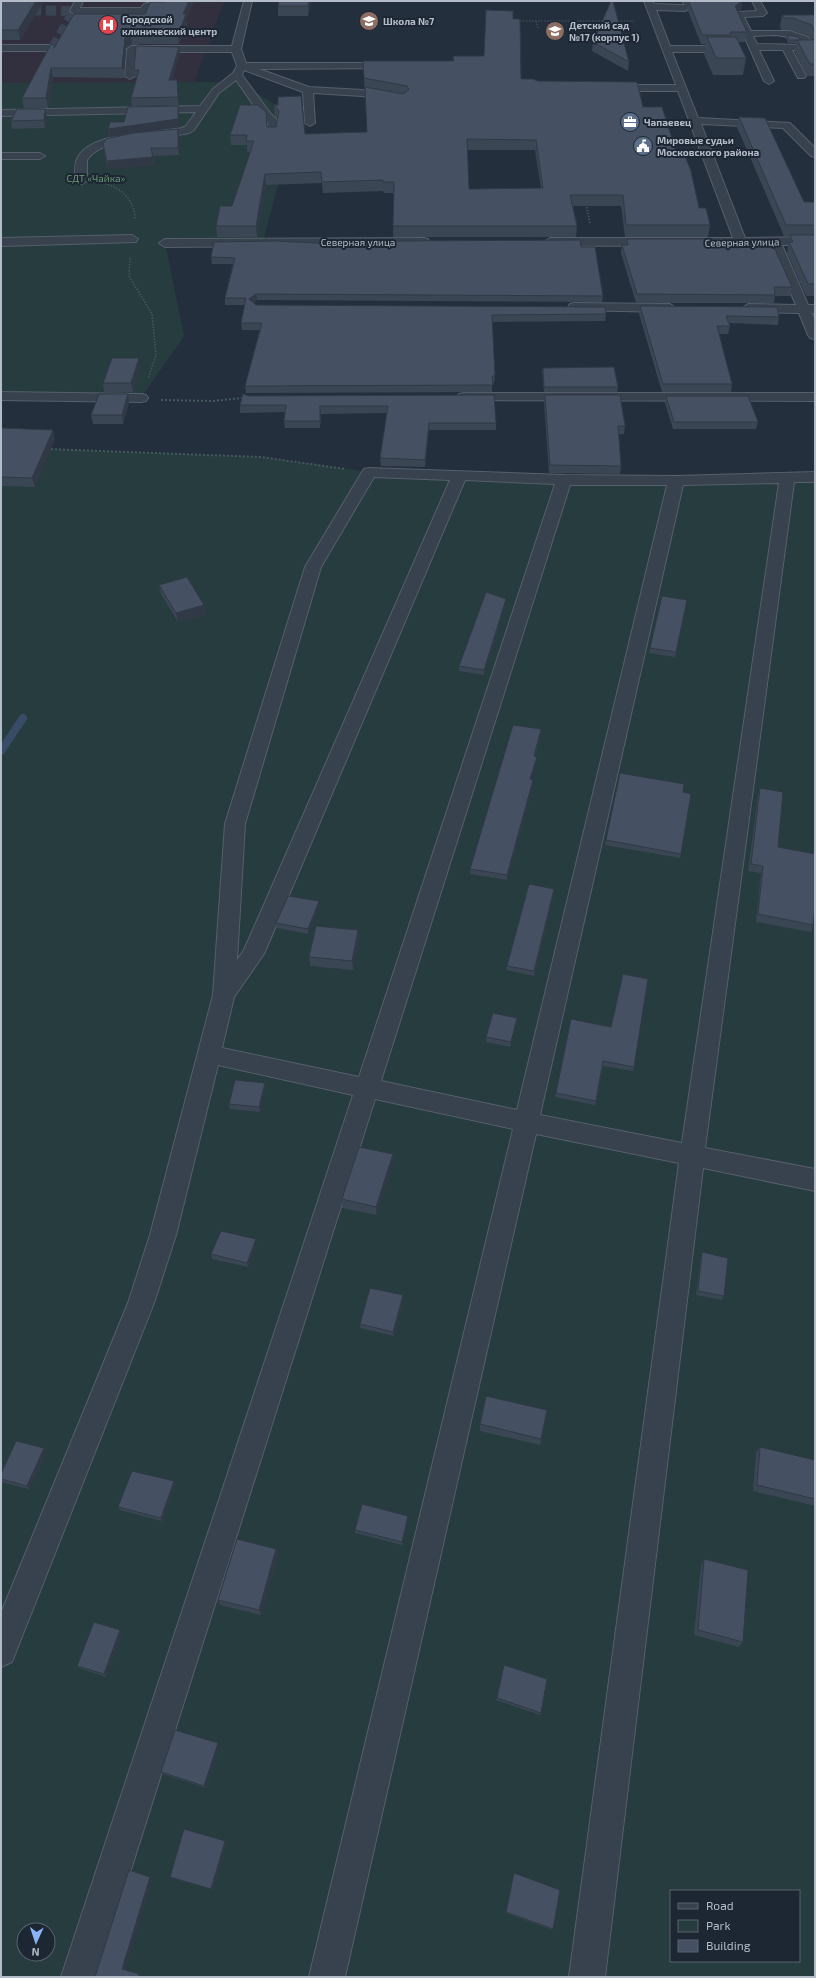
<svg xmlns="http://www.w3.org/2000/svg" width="816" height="1978" font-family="'Exo 2',sans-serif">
<rect width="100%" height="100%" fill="#242f3e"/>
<path fill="#32303f" d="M1 1H224L194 83H1Z"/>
<path fill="#263c3f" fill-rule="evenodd" d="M239 82 279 107 278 185 263 242 165 243 184 336 141 398 1 396V83Z
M1 447 261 457 369 472 459 477H815V1977H1ZM671 1891H799V1961H671ZM24 1930H48V1954H24Z"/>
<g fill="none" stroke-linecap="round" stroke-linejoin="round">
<path stroke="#394c67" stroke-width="8" d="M1 751 23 718"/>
<path stroke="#3a4453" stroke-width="10" stroke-dasharray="10 5" stroke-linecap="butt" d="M1 10 74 11 53 48 132 49 142 16"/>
<g stroke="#565f6c" stroke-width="2">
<path id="minor" d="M75 1H83L80 8H141L144 4 147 3H167L171 6 167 9H150L147 13 144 14H74L70 11Z
M244 1H252L241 49 246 63H394L397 64V68L259 69 309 87 362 90 397 96 399 98 394 101 362 96 313 93 315 123 310 126 305 123 303 92 244 70 242 75 270 113 278 121 277 136H269L268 122 262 117 236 80 219 93 194 130 189 133C161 140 105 134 87 160V181L81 184 75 181C75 173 74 164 78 157 93 131 155 133 182 128L186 126 196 112 1 116V110L200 106 213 89 233 73 237 66 232 52H136L135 76 130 79 125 76 127 49 132 46H232Z
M644 1H652L654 4 684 5 683 1H691L693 7 685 11 656 10 670 46H735L740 49 735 52H672L698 118 790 123 815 148V157L811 156 783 128 701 124 745 238 815 237V245H782L808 305H815V313H812L815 320V339L810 338 808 335 799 313 748 312 742 308 748 304 796 305 770 245 550 246 544 242 550 238H733L678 91H608L603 88 608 85H676Z
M752 1H760L767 13 763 16 744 17 751 31H790L808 37 813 48 811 50H792L806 76 804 78H798L783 50H759L774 81 769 84 764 81 735 15 739 12 757 11ZM776 35 799 39 802 45 757 44 753 36Z
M1 45H53L58 48 53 51H1Z
M1 153H40L45 156 40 159H1Z
M132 235 138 239 136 242 1 246V238Z
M424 238 428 239 430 242 428 245 165 247 159 243 165 239Z
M574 303 670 304 676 308 670 312 570 310 568 307 570 304Z
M1 392 141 394 146 395 148 398 146 401 141 402 1 400Z
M464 393H815V401L459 400 457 397 459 394Z
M369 468 564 475 676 476 815 472V482H794L705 1148 815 1169V1191L703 1168 605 1977H569L679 1163 536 1134 345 1977H309L513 1129 375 1099 97 1977H61L353 1095 218 1065 176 1235 154 1303 12 1662 1 1667V1613L128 1303 150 1235 213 995 225 824 305 567 362 472 364 469ZM374 477 450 480 244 950 237 960 245 824 321 567ZM465 480 555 484 359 1077 222 1048 234 997 264 954ZM779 483 682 1143 540 1115 683 485ZM570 485H667L517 1110 381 1081Z"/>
</g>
<path stroke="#44595c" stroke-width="1" stroke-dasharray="1.5 1.5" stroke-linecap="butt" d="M517 21H604
M536 21 538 28
M580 21 582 28
M615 21H634"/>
<path stroke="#44595c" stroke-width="1.5" stroke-dasharray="1.5 1.5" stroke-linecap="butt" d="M102 183C120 186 135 200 135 219
M586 204 590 223
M130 258 129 276 152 314 156 355 148 379"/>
<path stroke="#44595c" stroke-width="2" stroke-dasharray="2 2" stroke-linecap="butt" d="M161 400 212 401 243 398
M47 449 261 457 345 469"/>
<use href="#minor" fill="#38414e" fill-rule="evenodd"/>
</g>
<path fill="#3b4654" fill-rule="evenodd" d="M1 1H44L20 40H1Z
M155 1H194L186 19 187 24 179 44H132L126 48 124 71 125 78 53 77 48 108H24L22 98 55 47 145 14Z
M311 1 308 16H278V6Z
M689 2 741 10 738 13 747 32 745 42H738L746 58 743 75H713L704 54 706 44H701L688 11Z
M782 15H815V76H807L795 52 796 43H788L786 38 787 35 800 40H811L809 36 790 30H781L780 26Z
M513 19 521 79 538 81 643 107 676 151 699 208 710 225 708 237H625L621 206H573L577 226 576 237H393L394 193H384L383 191 323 193 322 183 266 185 257 237H217L216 226 232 206 251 152H247V145H231L230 135 267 127H276L278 119 275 116 274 105 305 134 367 132 363 61H453V56H484ZM467 150H535L541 188 469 189Z
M593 42 629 62 628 71 592 51Z
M180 54 172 80 178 88V105L132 106 131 98 137 78H135L134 70Z
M179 114V127L138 133 178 129 179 136V155L153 156 154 165 108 169 104 152 103 144 131 133 109 137 108 129 124 122Z
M47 117 45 128 12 129 11 121Z
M739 117 804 202H815V296H806L787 253 790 236H784L737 127Z
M627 239 713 247 792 287 790 296H775L774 303H636L621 253 622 245H627Z
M334 246 581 247 603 296 602 302 257 300 254 303 256 305 606 314 605 321 492 322 495 376 494 383H492V392L246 393 245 386 260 330H242L241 323 245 305H225V298L233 264H212L211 257Z
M640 306 779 317 778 325 729 323 730 326 728 334H719L732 384 731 392H662L639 314Z
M140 367 133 392H104L103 383Z
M543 368 618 387 617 392H544L542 372Z
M494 395 496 423V430H429L425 467 381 466 380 458 387 413 321 414 320 428H285L284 421 285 412 240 413V405L249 396Z
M545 395 625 426 624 434H619L621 466 620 474 549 473 544 403Z
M666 396 758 422 756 429H673L665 403Z
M129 403 123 424H93L91 415Z
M1 428 55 439 35 487 1 486Z
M159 585 204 605 205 615 178 622 161 594Z
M506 599V604L484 675 459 671V666Z
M687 600 675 657 649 653 650 648Z
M541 729V734L535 756 537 757 536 761 531 779 533 780V785L507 880 470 874V869Z
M760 788 778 847 813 925 811 932 756 922 761 873 748 871 758 795Z
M683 792 681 854 680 858 605 845 606 840Z
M554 894 534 976 506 970 507 966Z
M319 906 308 934 277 928 276 923Z
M358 930 359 939 353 970 310 966 309 957Z
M571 1019 634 1067 633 1071 603 1066 595 1105 555 1097Z
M516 1022 510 1047 486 1042V1037Z
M265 1083V1088L260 1112 230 1109 229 1104Z
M393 1163 376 1215 342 1208V1199Z
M257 1243 248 1267 212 1259 211 1254Z
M702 1252 724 1296 722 1300 696 1295 701 1256Z
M403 1295V1299L394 1336 360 1328V1324Z
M547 1410 540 1445 480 1431V1424Z
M760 1447 815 1460V1506L753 1491 756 1453Z
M44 1448 46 1451 29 1489 1 1482V1474Z
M175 1484 162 1521 120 1510 118 1507Z
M408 1519 402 1545 355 1533V1530Z
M276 1549 278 1555 261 1615 220 1605 218 1600Z
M704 1559 743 1642 739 1647 694 1635 701 1565Z
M122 1633 106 1677 79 1668 77 1666Z
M504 1665 541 1713 540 1715 496 1700Z
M219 1745 206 1788 163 1774 161 1772Z
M226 1843 213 1890 172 1878 170 1877Z
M514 1873 553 1929 552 1930 506 1913Z"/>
<path fill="#303945" d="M36 1H44L20 40 18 30Z
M189 1H194L186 19 187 24 179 44 178 35 183 14Z
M309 1H311L308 16V6Z
M742 1 741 10 734 16 735 6Z
M131 35 132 44 126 48 124 71 123 68 122 66 125 38Z
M179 47 180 54 170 87 169 80Z
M51 68 53 77 48 108 46 98Z
M178 106 179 114V127L109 137 108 129Z
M45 109 47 117 45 128 44 120Z
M178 129 179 136V155L178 148Z
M153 157 154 165 108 169 107 161Z
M265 174 266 185 257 237 256 226Z
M256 294 257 300 250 306 249 299Z
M139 358 140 367 133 392 131 383Z
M128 394 129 403 123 424 122 415Z
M320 406 321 414 320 428Z
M429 423V430L425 467V460Z
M53 430 55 439 35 487 32 478Z
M506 599V604L484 675V670Z
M204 605 205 615 178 622 176 613Z
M541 729V734L533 761 534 756Z
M537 757 536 761 530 784V779Z
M533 780V785L507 880V875Z
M554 889V894L534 976V971Z
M319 901V906L308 934V929Z
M358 930 359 939 353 970 352 961Z
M265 1083V1088L260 1112 259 1107Z
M393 1154V1163L376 1215V1207Z
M256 1239 257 1243 248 1267 247 1263Z
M403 1295V1299L394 1336 393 1332Z
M44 1448 46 1451 29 1489 27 1486Z
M174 1481 175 1484 162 1521 161 1518Z
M408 1516V1519L402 1545V1542Z
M276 1549 278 1555 261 1615 259 1610Z
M120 1630 122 1633 106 1677 104 1674Z
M218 1743 219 1745 206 1788 204 1786Z
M225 1841 226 1843 213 1890 211 1889Z
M150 1877 153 1879 125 1969 142 1975 141 1977H138L122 1969Z"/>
<path fill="#455162" stroke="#303945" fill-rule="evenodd" d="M1 1H36L18 30H1Z
M167 1H189L183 14H186L178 35H131L125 38 122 66 123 68H51L46 98H22L51 44 55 45 54 48 74 14H145L150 2H166Z
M279 1H309L308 6H278Z
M611 1H613L629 62 593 42Z
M691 1H742L735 6 747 32H730L731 35H702L689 2Z
M486 10 513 11V19H520L521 79H533L538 81 637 82 643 107H662L676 151H683L691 171 699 208H706L710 225H626L623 195H570L577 226H393L394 182H383V180L322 182 321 172 265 174 256 226H216L220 206H232L254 141H246L247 135H230L240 105H258L266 112 267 127H276L279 111 274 105H278V97L301 96 305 134 367 132 365 87 403 94 409 90 407 86 364 78 363 61H454L453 56H484ZM467 139 536 140 543 188 469 189Z
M782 15H815V33L812 25 793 18H784Z
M787 35 799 37 800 40H789Z
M707 37H736L746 58H716Z
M815 38V64H810L797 40H813Z
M136 46 179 47 169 80H177L178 97 131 98 139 70H134Z
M178 106V119L108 129 110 122H124L128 107Z
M17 109H45L44 120 11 121Z
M739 117 765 118 804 202H815V225H786Z
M178 129V148H151L153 157 107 161 103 144 106 139 133 133Z
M790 235H815V284H808L789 242H793Z
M627 239H712L713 247H774L792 287H774L775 295 637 294 622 245H628Z
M580 240 581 247H595L603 296 256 294 249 299 256 305 605 307 606 314 492 315 495 376H492L493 385 245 386 262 323H241L246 298H225L235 258 211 257 214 242 276 241 334 244V246L393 247V241Z
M640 306 777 307 779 317 726 316 730 326H717L732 384H663Z
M112 358H139L131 383H103Z
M614 367 618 387H544L543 368Z
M99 394H128L122 415H91Z
M243 394 249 396 494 395 496 423H429L425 460 380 458 388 406H320V421H284L286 405H240Z
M545 395H620L625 426H618L621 466 550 465Z
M666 396H748L758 422H674Z
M1 428 53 430 32 478 1 477Z
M187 577 204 605 176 613 159 585Z
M486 592 506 599 484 670 459 666Z
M662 596 687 600 676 652 650 648Z
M513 725 541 729 534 756 537 757 530 779 533 780 507 875 470 869Z
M620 773 684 784 683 792 691 794 681 854 606 840Z
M760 788 783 792 778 847 815 854V905L813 925 758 914 763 866 751 864Z
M529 884 554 889 534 971 507 966Z
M288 896 319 901 308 929 276 923Z
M316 926 358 930 352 961 309 957Z
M623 974 648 979 634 1067 603 1061 596 1101 556 1093 571 1019 611 1027Z
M493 1013 517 1018 511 1042 486 1037Z
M235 1080 265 1083 259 1107 229 1104Z
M359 1147 393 1154 376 1207 342 1199Z
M221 1231 256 1239 247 1263 211 1254Z
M702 1252 728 1258 724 1296 698 1291Z
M370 1288 403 1295 393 1332 360 1324Z
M486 1396 547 1410 541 1439 480 1424Z
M16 1441 44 1448 27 1486 1 1479V1474Z
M760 1447 815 1460V1499L757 1485Z
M132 1471 174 1481 161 1518 118 1507Z
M362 1504 408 1516 402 1542 355 1530Z
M237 1539 276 1549 259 1610 218 1600Z
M704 1559 748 1570 743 1642 698 1630Z
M94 1622 120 1630 104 1674 77 1666Z
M504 1665 547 1679 541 1713 497 1698Z
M175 1730 218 1743 204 1786 161 1772Z
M184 1829 225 1841 211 1889 170 1877Z
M129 1870 150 1877 122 1969 139 1974 138 1977H90H95Z
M514 1873 560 1890 553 1929 506 1912Z"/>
<defs>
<g id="school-disc" transform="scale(1)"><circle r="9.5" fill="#8d6e63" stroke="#1d2633"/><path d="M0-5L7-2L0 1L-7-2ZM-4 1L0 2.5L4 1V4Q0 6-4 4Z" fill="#fff"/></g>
<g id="hospital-disc" transform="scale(1)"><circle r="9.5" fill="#e0444e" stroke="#1d2633"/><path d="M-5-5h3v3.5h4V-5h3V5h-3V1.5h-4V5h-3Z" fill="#fff"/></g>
<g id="office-disc" transform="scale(1)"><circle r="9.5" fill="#5c6f8a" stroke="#1d2633"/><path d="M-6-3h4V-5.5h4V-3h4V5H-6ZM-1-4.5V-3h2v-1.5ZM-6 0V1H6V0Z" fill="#fff"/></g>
<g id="civic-disc" transform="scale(1)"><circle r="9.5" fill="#5c6f8a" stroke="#1d2633"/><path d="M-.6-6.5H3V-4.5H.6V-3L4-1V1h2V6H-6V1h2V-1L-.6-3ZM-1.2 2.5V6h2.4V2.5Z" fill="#fff"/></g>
</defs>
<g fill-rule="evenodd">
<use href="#school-disc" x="369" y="21"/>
<use href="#hospital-disc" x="108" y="25"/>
<use href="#school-disc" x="555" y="31"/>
<use href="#office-disc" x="630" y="122"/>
<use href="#civic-disc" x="643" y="146"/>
</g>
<g text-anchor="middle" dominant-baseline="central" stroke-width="4" stroke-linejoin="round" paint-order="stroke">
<g font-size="10" font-weight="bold" fill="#b4bcc9" stroke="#1d2633" text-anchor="start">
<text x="122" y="19">Городской<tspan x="122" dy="12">клинический центр</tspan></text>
<text x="383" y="21">Школа №7</text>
<text x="569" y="25">Детский сад<tspan x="569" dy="12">№17 (корпус 1)</tspan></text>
<text x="644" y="122">Чапаевец</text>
<text x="657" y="140">Мировые судьи<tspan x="657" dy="12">Московского района</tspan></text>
</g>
<g font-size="10" fill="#6b9a76" stroke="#1d2633">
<text x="96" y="178">СДТ «Чайка»</text>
</g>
<g font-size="10" fill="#b4bcc9" stroke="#1d2633">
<text x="358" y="242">Северная улица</text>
<text transform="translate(742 242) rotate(-1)">Северная улица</text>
</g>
</g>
<rect width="816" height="1978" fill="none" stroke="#b4bcc9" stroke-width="4"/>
<rect x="670" y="1890" width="130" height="72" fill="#1d2633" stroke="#59626f"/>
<rect x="678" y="1903" width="20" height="6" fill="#38414e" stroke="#59626f"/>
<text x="706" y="1910" font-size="12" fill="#b4bcc9">Road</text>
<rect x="678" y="1920" width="20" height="12" fill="#263c3f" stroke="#59626f"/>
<text x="706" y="1930" font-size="12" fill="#b4bcc9">Park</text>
<rect x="678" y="1940" width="20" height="12" fill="#455162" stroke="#59626f"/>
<text x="706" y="1950" font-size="12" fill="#b4bcc9">Building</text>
<g transform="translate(36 1942) rotate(183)"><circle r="19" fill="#1d2633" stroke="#59626f"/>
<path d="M0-3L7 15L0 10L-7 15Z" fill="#8ab4f8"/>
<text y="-6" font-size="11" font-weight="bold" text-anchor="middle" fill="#b4bcc9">N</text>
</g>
</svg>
